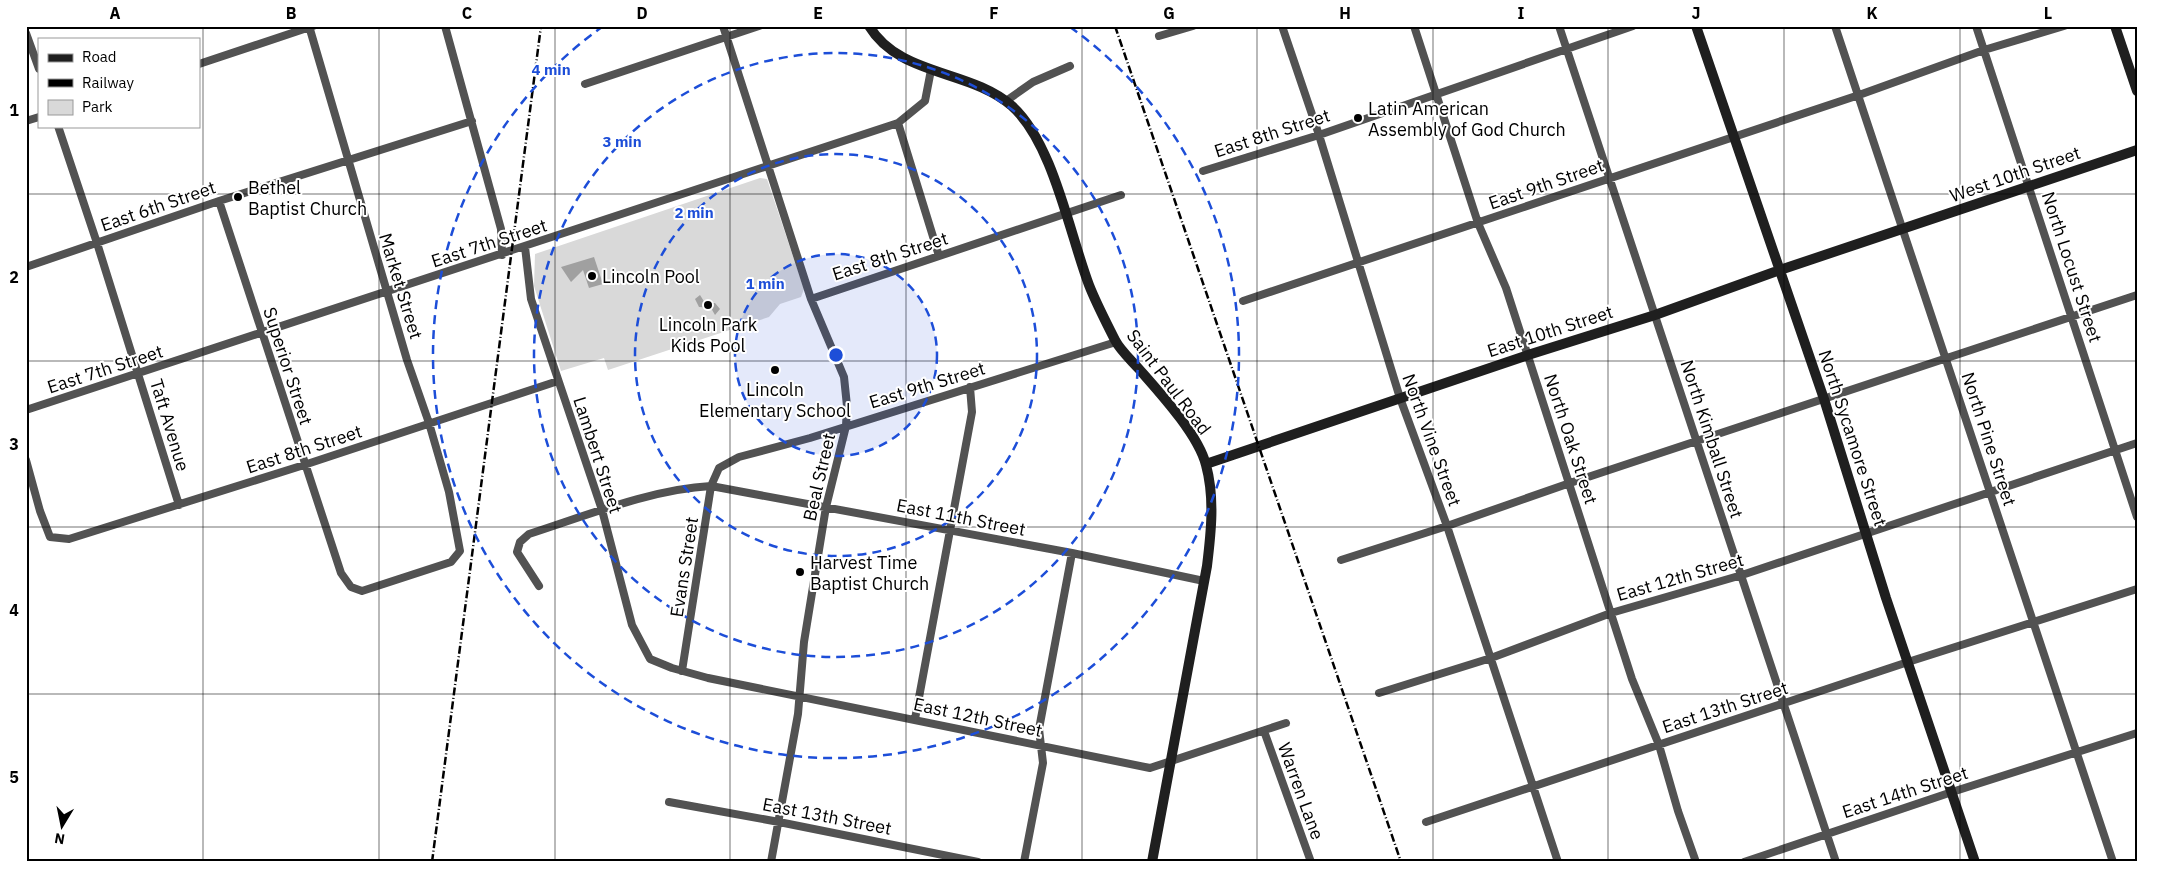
<svg xmlns="http://www.w3.org/2000/svg" width="2163" height="888" font-family="'IBM Plex Sans',sans-serif">
<rect width="100%" height="100%" fill="#fff"/>
<path fill="#d9d9d9" d="M760 178 767 179 804 289 801 297 780 304 769 317 608 370 604 358 561 371 534 286 535 254Z"/>
<path fill="#a0a0a0" d="M594 257 603 284 589 288 583 270 571 282 561 267Z
M700 295 705 303H715L720 309 715 315 711 308 699 307 695 299Z"/>
<g fill="none" stroke-linecap="round" stroke-linejoin="round">
<path stroke="#525252" stroke-width="8" d="M445 26 501 229 502 255
M723 26 811 299 844 377 847 406 846 426 826 507 804 642 798 714 771 862
M1282 26 1319 135 1400 398 1447 526 1558 862
M1414 26 1478 223 1506 288 1632 679 1659 745 1678 811 1696 862
M1559 26 1836 862
M1835 26 2113 862
M1976 26 2137 517
M26 33 39 69
M1159 36 1193 26
M199 64 313 26
M585 84 759 26
M1006 101 1033 82 1070 66
M26 121 39 117
M898 123 939 256
M58 126 97 243 179 505
M1203 171 1319 135 1633 26
M219 201 341 573 351 587 362 591 451 562 460 551 449 492 429 423 407 360 309 26
M525 247 531 299 602 510 632 625 650 659 672 668 708 678 1150 768 1286 723
M26 267 219 201 472 121
M811 299 1121 195
M1243 301 1859 95 1984 50 2064 26
M26 410 898 123 925 101 931 70
M26 460 40 511 50 537 69 539 304 465 558 381
M1341 560 1447 526 1570 483 2137 295
M539 586 517 552 520 542 529 534C585 516 652 489 711 486L1072 553 1204 581
M682 671 711 486 719 468 739 457 810 438 1116 342
M1379 693 1491 658 1611 613 1742 575 2137 443
M915 719 972 412 970 387
M1264 731 1311 862
M669 802 779 822 978 862
M1426 822 1908 662 2137 589
M1024 862 1043 763 1039 729 1072 553
M1744 862 1952 792 2137 733"/>
<path stroke="#1f1f1f" stroke-width="10" d="M869 26C900 77 970 69 1012 106 1053 143 1069 232 1089 285 1096 303 1106 322 1115 340 1120 350 1131 360 1139 369 1160 393 1198 434 1206 465 1215 498 1211 533 1207 566L1152 862
M1696 26 1824 399 1886 598 1975 862
M2115 26 2137 91
M1206 464 1528 355 1655 315 1780 270 2137 150"/>
<path stroke="#000" stroke-width="2.5" stroke-dasharray="8 2.5 1 2.5" stroke-linecap="butt" d="M1115 26 1401 862
M432 862 541 26"/>
</g>
<path fill="none" stroke="#000" stroke-width="1" stroke-opacity="0.55" d="M203 26V862M379 26V862M555 26V862M730 26V862M906 26V862M1082 26V862M1257 26V862M1433 26V862M1608 26V862M1784 26V862M1960 26V862M26 194H2137M26 361H2137M26 527H2137M26 694H2137"/>
<circle cx="836" cy="355" r="101" fill="#1d4ed8" fill-opacity=".12"/>
<g fill="none" stroke="#1d4ed8" stroke-width="2.5" stroke-dasharray="9 6">
<circle cx="836" cy="355" r="101"/>
<circle cx="836" cy="355" r="201"/>
<circle cx="836" cy="355" r="302"/>
<path d="M1070 27A403 403 0 1 1 602 27"/>
</g>
<g fill="#000" stroke="#fff" stroke-width="2">
<circle cx="1358" cy="118" r="5"/>
<circle cx="238" cy="197" r="5"/>
<circle cx="592" cy="276" r="5"/>
<circle cx="708" cy="305" r="5"/>
<circle cx="775" cy="370" r="5"/>
<circle cx="800" cy="572" r="5"/>
</g>
<g text-anchor="middle" dominant-baseline="central" stroke-width="4" stroke-linejoin="round" paint-order="stroke">
<g font-size="18" fill="#000" stroke="#fff" text-anchor="start">
<text x="1368" y="108">Latin American<tspan x="1368" dy="21">Assembly of God Church</tspan></text>
<text x="248" y="187">Bethel<tspan x="248" dy="21">Baptist Church</tspan></text>
<text x="602" y="276">Lincoln Pool</text>
<text x="708" y="324" text-anchor="middle">Lincoln Park<tspan x="708" dy="21">Kids Pool</tspan></text>
<text x="775" y="389" text-anchor="middle">Lincoln<tspan x="775" dy="21">Elementary School</tspan></text>
<text x="810" y="562">Harvest Time<tspan x="810" dy="21">Baptist Church</tspan></text>
</g>
<g font-size="18" fill="#000" stroke="#fff">
<text transform="translate(1272 133) rotate(-18)">East 8th Street</text>
<text transform="translate(2015 174) rotate(-19)">West 10th Street</text>
<text transform="translate(1546 184) rotate(-19)">East 9th Street</text>
<text transform="translate(158 206) rotate(-19)">East 6th Street</text>
<text transform="translate(489 243) rotate(-18)">East 7th Street</text>
<text transform="translate(890 256) rotate(-18)">East 8th Street</text>
<text transform="translate(2072 267) rotate(72)">North Locust Street</text>
<text transform="translate(401 286) rotate(73)">Market Street</text>
<text transform="translate(1550 331) rotate(-18)">East 10th Street</text>
<text transform="translate(288 366) rotate(72)">Superior Street</text>
<text transform="translate(105 369) rotate(-18)">East 7th Street</text>
<text transform="translate(1169 382) rotate(53)">Saint Paul Road</text>
<text transform="translate(927 385) rotate(-17)">East 9th Street</text>
<text transform="translate(170 425) rotate(73)">Taft Avenue</text>
<text transform="translate(1853 438) rotate(72)">North Sycamore Street</text>
<text transform="translate(1571 439) rotate(72)">North Oak Street</text>
<text transform="translate(1712 439) rotate(72)">North Kimball Street</text>
<text transform="translate(1989 439) rotate(72)">North Pine Street</text>
<text transform="translate(1432 440) rotate(70)">North Vine Street</text>
<text transform="translate(304 449) rotate(-18)">East 8th Street</text>
<text transform="translate(598 455) rotate(72)">Lambert Street</text>
<text transform="translate(819 477) rotate(-77)">Beal Street</text>
<text transform="translate(961 517) rotate(11)">East 11th Street</text>
<text transform="translate(684 567) rotate(-81)">Evans Street</text>
<text transform="translate(1680 577) rotate(-16)">East 12th Street</text>
<text transform="translate(1725 707) rotate(-18)">East 13th Street</text>
<text transform="translate(978 717) rotate(12)">East 12th Street</text>
<text transform="translate(1301 791) rotate(70)">Warren Lane</text>
<text transform="translate(1905 792) rotate(-18)">East 14th Street</text>
<text transform="translate(827 816) rotate(11)">East 13th Street</text>
</g>
</g>
<circle cx="836" cy="355" r="8" fill="#1d4ed8" stroke="#fff" stroke-width="2.5"/>
<g font-size="15" text-anchor="middle" font-weight="bold" fill="#1d4ed8" stroke="#fff" stroke-width="4" stroke-linejoin="round" paint-order="stroke">
<text x="551" y="75">4 min</text>
<text x="622" y="147">3 min</text>
<text x="694" y="218">2 min</text>
<text x="765" y="289">1 min</text>
</g>
<rect width="2163" height="888" fill="none" stroke="#ffffff" stroke-width="55"/>
<rect x="38" y="38" width="162" height="90" fill="#ffffff" stroke="#999999"/>
<rect x="48" y="54" width="25" height="8" fill="#1f1f1f" stroke="#999999"/>
<text x="82" y="62" font-size="15" fill="#000000">Road</text>
<rect x="48" y="79" width="25" height="8" fill="#000000" stroke="#999999"/>
<text x="82" y="88" font-size="15" fill="#000000">Railway</text>
<rect x="48" y="100" width="25" height="15" fill="#d9d9d9" stroke="#999999"/>
<text x="82" y="112" font-size="15" fill="#000000">Park</text>
<g transform="translate(62 826) rotate(190)" stroke="#ffffff" stroke-width="4" paint-order="stroke">
<path d="M0-4L9 19L0 12L-9 19Z" fill="#000000"/>
<text y="-8" font-size="14" font-weight="bold" text-anchor="middle" fill="#000000">N</text>
</g>
<rect x="28" y="28" width="2108" height="832" fill="none" stroke="#000" stroke-width="2"/>
<g font-size="16" text-anchor="middle" font-weight="bold" fill="#000">
<text x="115" y="19">A</text>
<text x="291" y="19">B</text>
<text x="467" y="19">C</text>
<text x="642" y="19">D</text>
<text x="818" y="19">E</text>
<text x="994" y="19">F</text>
<text x="1169" y="19">G</text>
<text x="1345" y="19">H</text>
<text x="1521" y="19">I</text>
<text x="1696" y="19">J</text>
<text x="1872" y="19">K</text>
<text x="2048" y="19">L</text>
<text x="14" y="116">1</text>
<text x="14" y="283">2</text>
<text x="14" y="450">3</text>
<text x="14" y="616">4</text>
<text x="14" y="783">5</text>
</g>
</svg>
